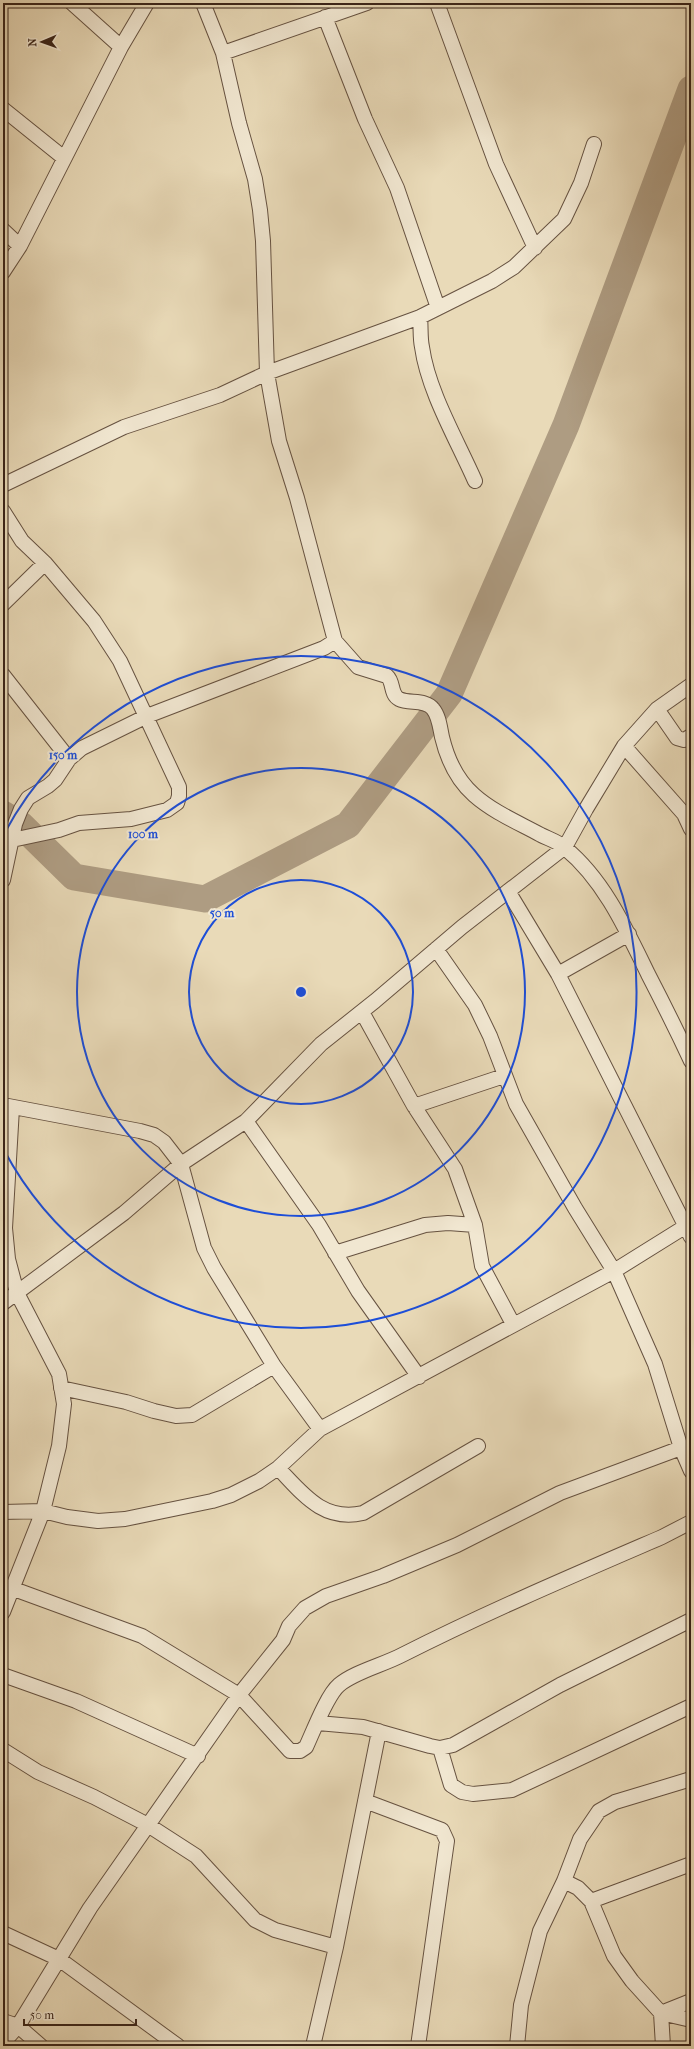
<svg xmlns="http://www.w3.org/2000/svg" width="694" height="2049" font-family="'IM FELL French Canon',serif">
<rect width="100%" height="100%" fill="#e9dab8"/>
<filter id="stains"><feTurbulence type="fractalNoise" baseFrequency=".005" numOctaves="4"/><feColorMatrix values="0 0 0 0 .2 0 0 0 0 .09 0 0 0 0 .02 0 0 0 .5 -.17"/></filter>
<radialGradient id="worn" r=".72"><stop offset=".6" stop-color="#630" stop-opacity="0"/><stop offset="1" stop-color="#630" stop-opacity=".3"/></radialGradient>
<g fill="none" stroke-linecap="round" stroke-linejoin="round">
<path stroke="#ae9c82" stroke-width="27" d="M3 814 21 825 74 877 205 899 348 825 449 694 566 425 691 89"/>
<g stroke="#665241" stroke-width="16">
<path id="minor" d="M72 3 121 47
M203 3 223 53 239 123 255 179 260 210 263 241 267 373 279 441 297 498 335 641 358 667 387 676C394 682 390 694 399 699 409 704 426 699 433 709 439 716 440 728 442 737 447 758 457 780 474 795 493 812 519 823 541 835 549 839 559 842 565 848 604 880 626 929 648 974 663 1003 677 1031 691 1061
M437 3 496 164 535 248
M325 17 365 119 397 188 438 308
M223 53 367 3
M3 109 64 158
M3 230 20 246
M3 272 20 246 121 47 147 3
M420 317C421 327 420 338 422 347 428 391 457 440 475 481
M3 485 124 427 220 395 267 373 420 317 492 281 514 267 564 219 581 183 594 144
M3 511 22 541 45 563 94 621 120 661 179 787V796L177 803 167 810 131 819 79 823 59 830 12 840
M3 604 45 563
M3 675 69 759
M657 709 677 738 684 740 691 736
M624 746 684 814 691 829
M3 880 15 824 21 809 28 798 48 786 55 780 69 759 82 748 147 716 324 648 335 641
M508 891 558 974 691 1237
M436 949 475 1005 490 1036 516 1104 575 1208 614 1271 655 1364 681 1448 691 1471
M558 974 629 934
M362 1012 414 1106 455 1169 475 1225 482 1266 513 1324
M3 1105 140 1131 154 1135 164 1142 181 1164 204 1248 214 1268 274 1366 320 1429
M414 1106 504 1076
M246 1121 319 1225 358 1291 419 1377
M335 1253 425 1225 448 1223 475 1225
M3 1303 124 1213 181 1164 246 1121 321 1044 375 1001 462 927 565 847 586 809 624 746 657 709 691 685
M61 1388 126 1402 154 1411 176 1416 192 1415 274 1366
M278 1468C303 1494 323 1522 363 1513L478 1446
M3 1512 43 1511 67 1517 98 1521 125 1519 212 1501 231 1495 259 1481 278 1468 320 1429 614 1271 691 1223
M11 1588 142 1636 239 1695 290 1751H300L306 1747C313 1732 327 1695 339 1685 354 1672 383 1665 402 1655 487 1612 574 1575 662 1537L691 1522
M3 1612 43 1511 59 1446 64 1404 59 1374 17 1293 8 1259 5 1228 12 1108
M3 1675 76 1701 198 1756
M318 1723 363 1727 430 1746 440 1748 453 1745 560 1685 691 1620
M440 1748 451 1785 462 1792 473 1794 512 1790 691 1706
M3 1750 38 1772 94 1797 148 1825 196 1856 255 1920 275 1930 336 1947
M365 1801 442 1830 447 1841 418 2046
M564 1881 578 1888 591 1901 691 1864
M591 1901 614 1956 632 1981 661 2013 691 2020
M3 1933 59 1959 178 2046
M661 2013 663 2046
M661 2013 691 2001
M3 2021 18 2026 41 2046
M3 2043 18 2026 90 1908 239 1695 283 1640 289 1626 305 1608 326 1596 383 1576 457 1545 560 1493 681 1448
M313 2046 336 1947 379 1731
M517 2046 521 2005 540 1931 564 1881 580 1839 599 1811 615 1802 691 1779"/>
</g>
<use href="#minor" stroke="#f1e7d1" stroke-width="14"/>
</g>
<g fill="none" stroke="#1d4ed8" stroke-width="2">
<circle cx="301" cy="992" r="112"/>
<circle cx="301" cy="992" r="224"/>
<path d="M4 834A336 336 0 1 1 4 1150"/>
</g>
<circle cx="301" cy="992" r="6" fill="#1d4ed8" stroke="#f1e7d1" stroke-width="2"/>
<g font-size="12" text-anchor="middle" font-weight="bold" fill="#1d4ed8" stroke="#f1e7d1" stroke-width="4" stroke-linejoin="round" paint-order="stroke">
<text x="63" y="759">150 m</text>
<text x="143" y="838">100 m</text>
<text x="222" y="917">50 m</text>
</g>
<rect width="694" height="2049" fill="none" stroke="#e9dab8" stroke-width="16"/>
<rect x="4" y="4" width="686" height="2041" fill="none" stroke="#3a2419" stroke-width="2"/>
<rect x="8" y="8" width="678" height="2033" fill="none" stroke="#3a2419"/>
<g transform="translate(42 42) rotate(268)" stroke="#f1e7d1" stroke-width="3" paint-order="stroke">
<path d="M0-3L7 15L0 10L-7 15Z" fill="#3a2419"/>
<text y="-6" font-size="11" font-weight="bold" text-anchor="middle" fill="#3a2419">N</text>
</g>
<path d="M24 2019v6h112v-6" fill="none" stroke="#3a2419" stroke-width="2"/>
<text x="30" y="2019" font-size="12" fill="#3a2419" stroke="#f1e7d1" stroke-width="3" paint-order="stroke">50 m</text>
<rect width="100%" height="100%" filter="url(#stains)"/>
<rect width="100%" height="100%" fill="url(#worn)"/>
</svg>
